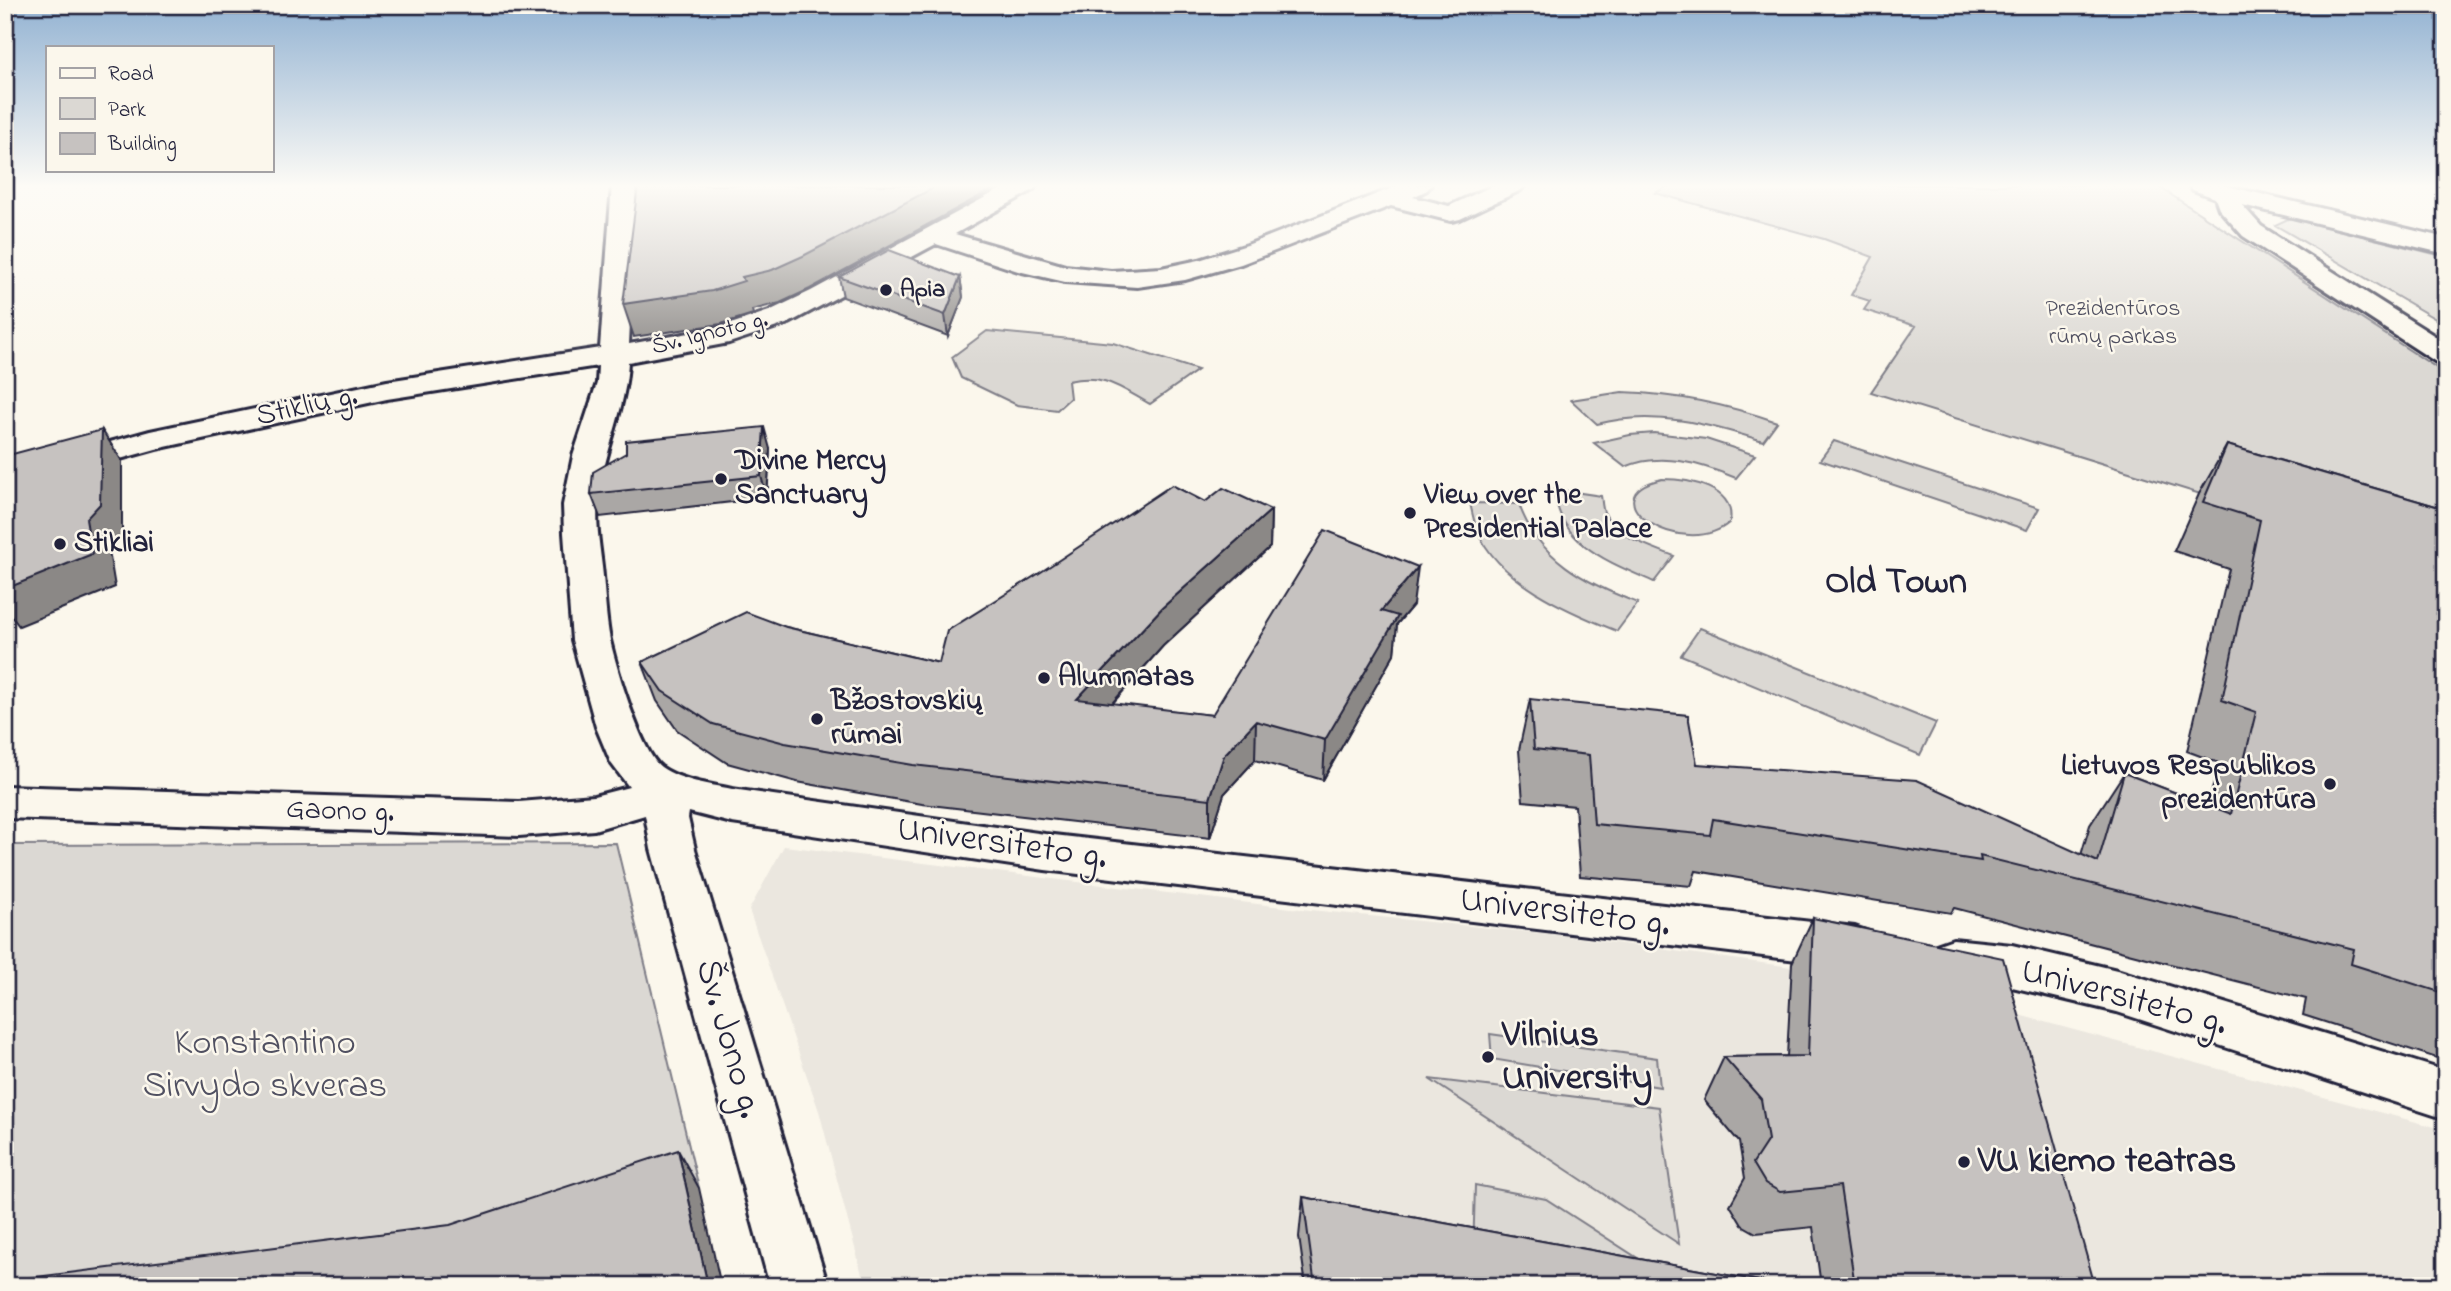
<svg xmlns="http://www.w3.org/2000/svg" width="2451" height="1291" font-family="'Indie Flower',sans-serif">
<rect width="100%" height="100%" fill="#fbf7ec"/>
<filter id="ink" filterUnits="userSpaceOnUse"><feTurbulence type="fractalNoise" baseFrequency=".0143" numOctaves="2"/><feDisplacementMap in="SourceGraphic" scale="14" xChannelSelector="R" yChannelSelector="G"/><feConvolveMatrix kernelMatrix="1 2 1 2 8 2 1 2 1" color-interpolation-filters="sRGB"/></filter>
<g filter="url(#ink)">
<path fill="#ebe7df" d="M784 846 1291 908 1550 934 1843 974 1974 1003 2446 1130V1286H865L819 1111 749 910Z"/>
<path fill="#dbd8d3" stroke="#7e7d87" stroke-width="2" d="M1671 185H2156L2446 374V570L1871 392 1916 326 1864 310 1870 301 1851 295 1873 257 1824 239 1655 193Z
M2290 218 2446 257V325L2275 225Z
M987 331 1113 343 1198 370 1150 404C1119 387 1104 373 1068 381L1070 398 1057 410 1017 405 961 378 952 357Z
M1622 392C1677 394 1726 404 1777 422L1763 441C1709 424 1653 409 1597 424L1571 400Z
M1654 433 1706 439 1755 455 1736 478C1702 464 1661 451 1625 467L1594 443 1630 435Z
M1834 441 2039 508 2027 530 1820 460Z
M1662 479C1688 479 1736 487 1730 522 1684 563 1584 497 1662 479Z
M1554 489 1601 496C1602 500 1602 508 1604 512 1615 537 1652 547 1674 556L1654 582C1609 562 1559 545 1554 489Z
M1470 503 1519 504C1537 558 1587 584 1638 603L1617 631C1569 612 1498 582 1477 530 1474 522 1472 512 1470 503Z
M1700 628 1936 723 1920 755 1681 655Z
M616 843 699 1188 292 1286H5V845Z
M1490 1034 1657 1058 1660 1087 1492 1059Z
M1429 1079 1659 1107 1679 1244Z
M1475 1185 1546 1199 1681 1286 1473 1256Z"/>
<g fill="none" stroke-linecap="round" stroke-linejoin="round">
<g stroke="#22223b" stroke-width="6">
<path id="minor" d="M612 185H636L629 344 722 327 769 311 811 291 1008 185H1037L1033 190 955 234 1065 266 1111 271 1161 268 1199 260 1247 245 1400 185H1431L1427 190 1413 197 1449 206 1494 185H1525L1521 190 1460 219 1451 221 1391 206 1241 264 1185 280 1137 287 1065 282 1018 271 936 244 789 323 729 343 628 362C626 409 603 454 598 502 595 526 601 552 603 576 605 597 606 619 610 640 616 666 641 752 661 767 681 781 709 784 732 789L1045 834 1855 927 1872 933 1879 947 1872 961 1855 967 1045 870 732 823 689 812 688 818 695 849 828 1286H770L651 849 645 815 594 830 519 836 5 818V786L519 802 594 796 629 787 611 763 596 727 572 640 564 533 563 505 573 456 597 383 598 366 387 399 156 449 5 491V471L150 431 387 381 600 348Z
M2189 185H2223L2446 238V254L2242 205 2261 226 2446 343V365L2436 362 2243 236 2219 209 2215 198 2193 190Z
M1953 939 2012 945 2117 970 2446 1071V1119L2117 1012 2012 987 1953 979 1936 973 1929 959 1936 945Z"/>
</g>
<use href="#minor" fill="#fbf7ec" fill-rule="evenodd"/>
</g>
<path fill="#aaa7a5" stroke="#22223b" stroke-width="2" d="M839 277H960L963 297 948 336 843 297Z
M2227 445 2446 509V1061L2303 1015 2306 999 1954 908 1951 913 1696 871 1691 886 1580 876 1575 806 1523 801 1519 750 1530 699 1697 764 2081 855 2090 825 2124 773 2208 805 2219 763 2187 751 2229 569 2174 551 2199 494Z
M770 449 767 498 600 517 591 494Z
M1205 502 1271 510 1270 547 1163 646 1112 704 1212 715 1413 605 1397 624 1394 654 1323 780 1255 760 1224 794 1210 838 922 804 797 782 727 763 677 730 657 701 642 662 786 627 939 663Z
M1813 918 2095 1286H1821L1813 1227 1756 1233 1742 1225 1730 1205 1745 1178 1739 1142 1704 1100 1724 1057 1787 1056 1792 963Z
M1303 1197 1787 1286H1306L1299 1237Z"/>
<path fill="#8b8886" stroke="#22223b" stroke-width="2" d="M939 185H1000L810 289 780 303 752 310 753 314 721 324 634 337 623 304 742 277Z
M960 277 963 297 948 336 945 315Z
M764 427 770 449 767 498 761 476Z
M102 430 122 461V536L109 551 115 587 19 626 5 608V589L86 519Z
M1271 510 1270 547 1163 646 1081 738 1077 699 1162 608Z
M1418 567 1413 605 1397 624 1394 654 1323 780 1325 740 1381 611Z
M1256 721 1255 760 1224 794 1210 838V799L1224 755Z
M678 1150 699 1188 721 1286H708Z"/>
<path fill="#c6c2c0" stroke="#22223b" stroke-width="2" d="M638 185H939L803 256 772 270 742 277 744 281 712 291 623 304Z
M889 250 960 277 945 315 839 277Z
M764 427 761 476 591 494 593 472 626 453V441Z
M102 430 100 504 86 519 92 554 5 589V456Z
M2227 445 2446 509V994L2351 964 2354 949 1980 856 1981 861 1713 819 1710 835 1594 824 1589 755 1534 749 1530 699 1688 715 1697 764 1917 780 2098 862 2124 773 2231 814 2256 712 2222 700 2260 520 2203 502Z
M1172 485 1205 502 1223 488 1271 510 1162 608 1077 699 1212 715 1325 530 1418 567 1381 611 1398 616 1325 740 1256 721 1224 755 1210 799 913 765 785 743 713 724 662 691 642 662 746 612 786 627 939 663 947 631 1041 572Z
M1813 918 2003 958 2095 1286H1855L1840 1186 1780 1192 1765 1183 1753 1163 1768 1140 1761 1099 1724 1057 1808 1056Z
M678 1150 708 1286H5V1281L450 1225Z
M1303 1197 1787 1286H1315Z"/>
</g>
<linearGradient id="sky" x2="0" y2="1"><stop stop-color="#92b2d2"/><stop offset="0.51" stop-color="#fdfbf6"/><stop offset="1" stop-color="#fdfbf6" stop-opacity="0"/></linearGradient>
<rect width="2451" height="365" fill="url(#sky)"/>
<g fill="#22223b" stroke="#fbf7ec" stroke-width="2.5">
<circle cx="886" cy="290" r="7"/>
<circle cx="721" cy="479" r="7"/>
<circle cx="1410" cy="513" r="7"/>
<circle cx="60" cy="544" r="7"/>
<circle cx="1044" cy="678" r="7"/>
<circle cx="817" cy="719" r="7"/>
<circle cx="2330" cy="784" r="7"/>
<circle cx="1488" cy="1057" r="7"/>
<circle cx="1964" cy="1162" r="7"/>
</g>
<g text-anchor="middle" dominant-baseline="central" stroke-width="5" stroke-linejoin="round" paint-order="stroke">
<g font-size="24" font-weight="bold" fill="#22223b" stroke="#fbf7ec" text-anchor="start">
<text x="900" y="290">Apia</text>
</g>
<g font-size="24" fill="#505061" stroke="#fbf7ec">
<text x="2113" y="309">Prezidentūros<tspan x="2113" dy="28">rūmų parkas</tspan></text>
</g>
<g font-size="24" fill="#22223b" stroke="#fbf7ec">
<text transform="translate(710 334) rotate(-14)">Šv. Ignoto g.</text>
</g>
<g font-size="30" fill="#22223b" stroke="#fbf7ec">
<text transform="translate(307 407) rotate(-12)">Stiklių g.</text>
<text transform="translate(340 812) rotate(2)">Gaono g.</text>
</g>
<g font-size="30" font-weight="bold" fill="#22223b" stroke="#fbf7ec" text-anchor="start">
<text x="735" y="462">Divine Mercy<tspan x="735" dy="34">Sanctuary</tspan></text>
<text x="1424" y="496">View over the<tspan x="1424" dy="34">Presidential Palace</tspan></text>
<text x="74" y="544">Stikliai</text>
<text x="1058" y="678">Alumnatas</text>
<text x="831" y="702">Bžostovskių<tspan x="831" dy="34">rūmai</tspan></text>
<text x="2316" y="767" text-anchor="end">Lietuvos Respublikos<tspan x="2316" dy="34">prezidentūra</tspan></text>
</g>
<g font-size="37" font-weight="bold" fill="#22223b" stroke="#fbf7ec">
<text x="1896" y="583">Old Town</text>
</g>
<g font-size="37" fill="#22223b" stroke="#fbf7ec">
<text transform="translate(1002 844) rotate(8)">Universiteto g.</text>
<text transform="translate(1565 913) rotate(7)">Universiteto g.</text>
<text transform="translate(2124 998) rotate(15)">Universiteto g.</text>
<text transform="translate(728 1039) rotate(74)">Šv. Jono g.</text>
</g>
<g font-size="37" font-weight="bold" fill="#22223b" stroke="#fbf7ec" text-anchor="start">
<text x="1502" y="1036">Vilnius<tspan x="1502" dy="43">University</tspan></text>
<text x="1978" y="1162">VU kiemo teatras</text>
</g>
<g font-size="37" fill="#505061" stroke="#fbf7ec">
<text x="265" y="1044">Konstantino<tspan x="265" dy="43">Sirvydo skveras</tspan></text>
</g>
</g>
<rect width="2451" height="1291" fill="none" stroke="#fbf7ec" stroke-width="28"/>
<rect x="14" y="14" width="2423" height="1263" fill="none" stroke="#22223b" stroke-width="2.5" filter="url(#ink)"/>
<rect x="46" y="46" width="228" height="126" fill="#fbf7ec" stroke="#a4a2a5" stroke-width="2"/>
<rect x="60" y="68" width="35" height="10" fill="#fbf7ec" stroke="#a4a2a5" stroke-width="2"/>
<text x="108" y="80" font-size="21" fill="#22223b">Road</text>
<rect x="60" y="98" width="35" height="21" fill="#dbd8d3" stroke="#a4a2a5" stroke-width="2"/>
<text x="108" y="116" font-size="21" fill="#22223b">Park</text>
<rect x="60" y="133" width="35" height="21" fill="#c6c2c0" stroke="#a4a2a5" stroke-width="2"/>
<text x="108" y="150" font-size="21" fill="#22223b">Building</text>
</svg>
